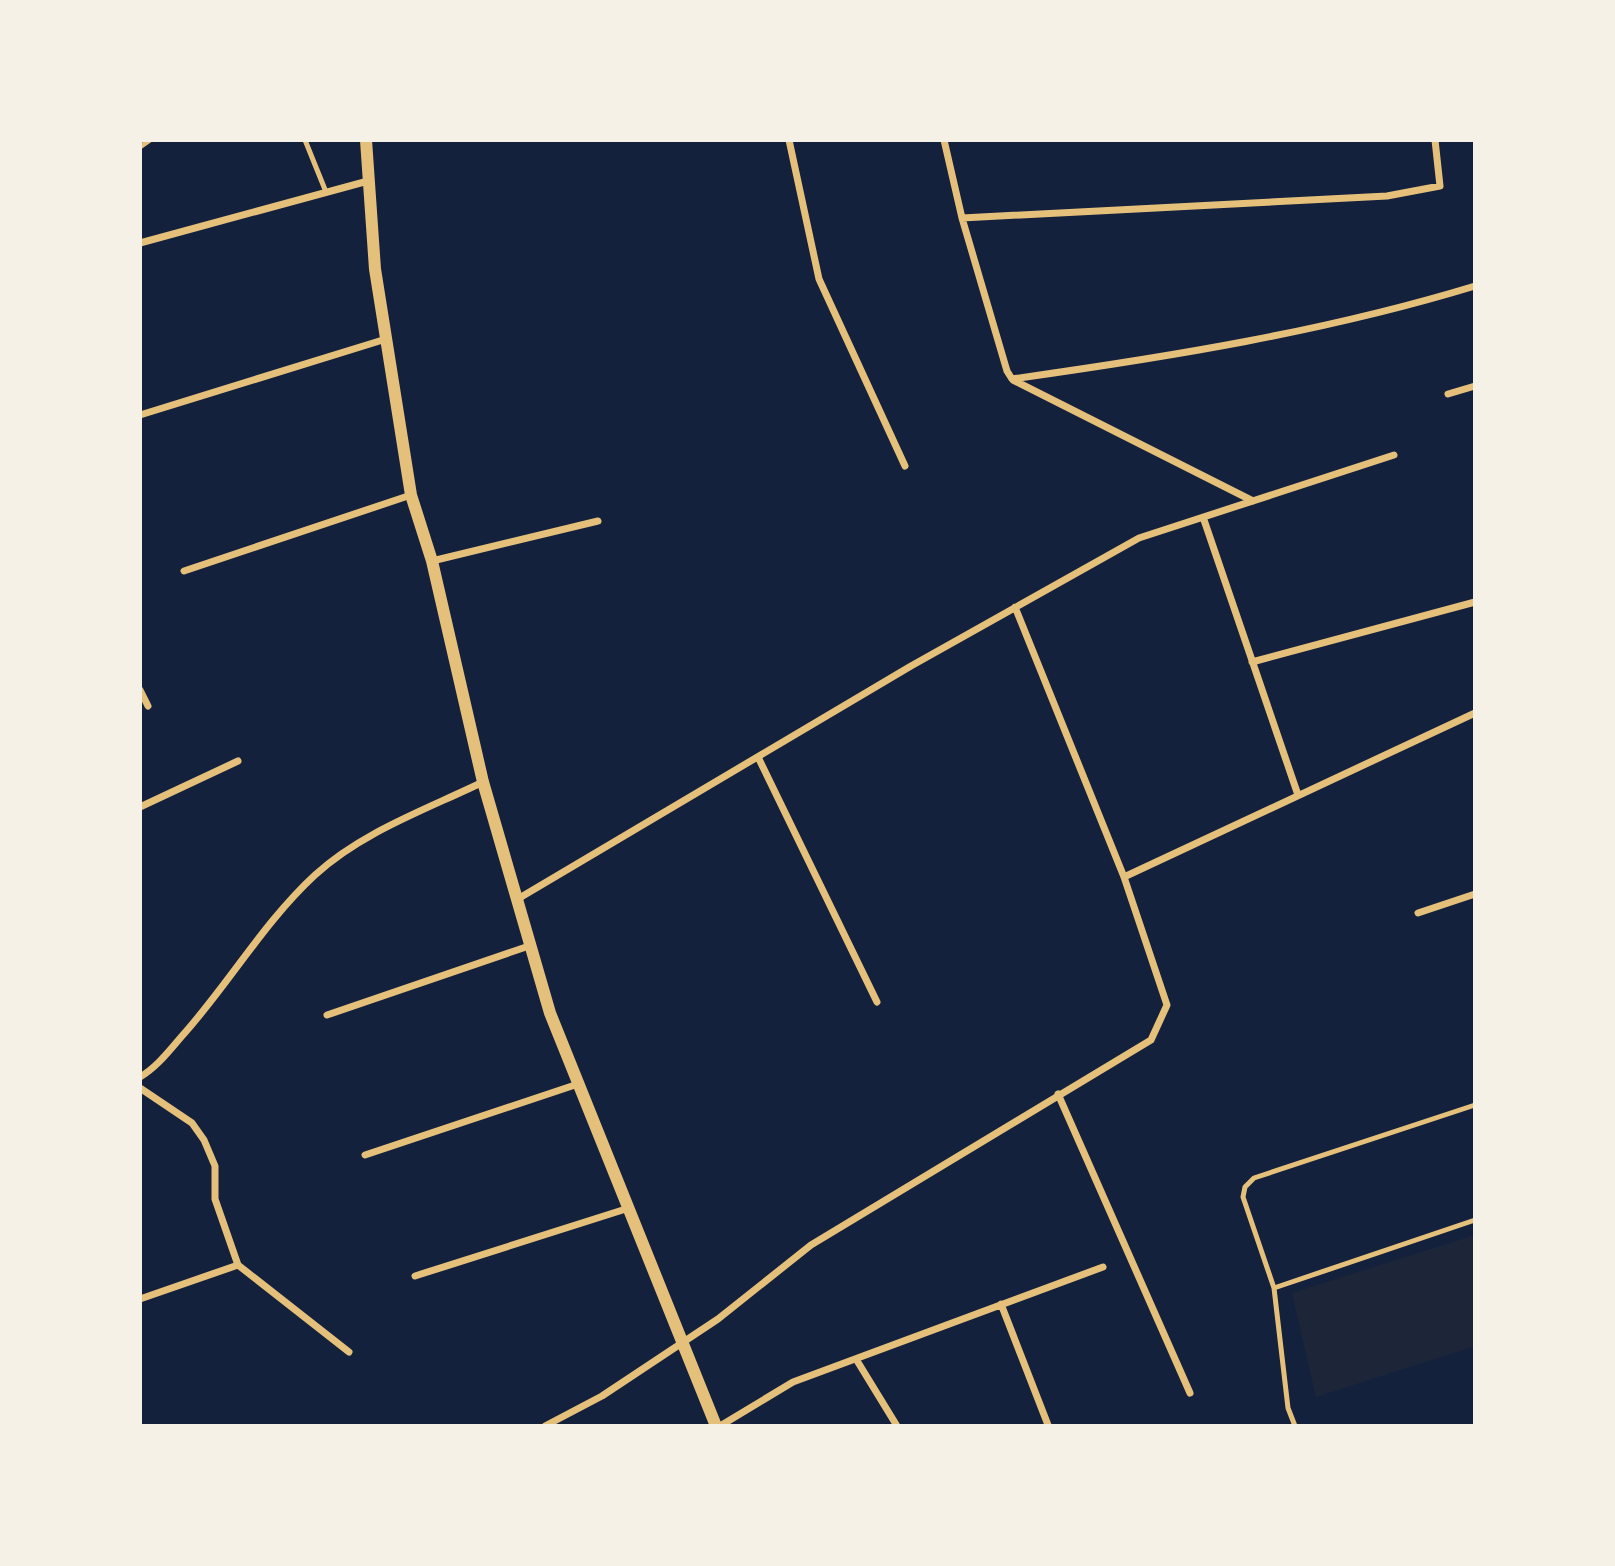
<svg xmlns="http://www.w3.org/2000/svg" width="1615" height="1566" font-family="'Exo 2',sans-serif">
<rect width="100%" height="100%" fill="#14213d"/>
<path fill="#1d2539" d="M1475 1235V1346L1316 1397 1292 1293Z"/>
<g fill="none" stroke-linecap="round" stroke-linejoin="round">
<path stroke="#e5c07b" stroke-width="5" d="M305 140 326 192
M140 147 150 140
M1274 1288 1475 1220
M1295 1426 1288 1408 1274 1288 1243 1197 1245 1187 1254 1178 1475 1105"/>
<path stroke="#e5c07b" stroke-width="7" d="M789 140 819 279 905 466
M944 140 962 218 1387 196 1440 186 1435 140
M962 218 1007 371 1012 379C1168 357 1324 332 1475 286
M140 243 368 181
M1013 380 1253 501
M1448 394 1475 386
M140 415 386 339
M1203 517 1298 795
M432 561 598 521
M184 571 411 495
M1252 662 1475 602
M140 690 148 706
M758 757 877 1002
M140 807 238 761
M1124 877 1475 713
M516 900 911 666 1139 538 1394 455
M1418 913 1475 894
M327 1015 529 946
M140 1077C157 1067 169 1051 182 1036 228 985 264 922 315 875 362 832 425 810 483 782
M140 1088 192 1123 204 1140 215 1166V1199L238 1265 349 1352
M1058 1094 1190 1393
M365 1155 578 1084
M415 1276 629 1208
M140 1299 238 1265
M1001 1304 1048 1425
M856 1359 897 1426
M545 1426 602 1396 718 1319 811 1245 1151 1040 1167 1005 1124 877 1015 607
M720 1426 793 1382 1103 1267"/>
<path stroke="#e5c07b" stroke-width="12" d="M366 140 375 269 411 495 432 561 483 782 550 1013 716 1426"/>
</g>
<rect width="1615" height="1566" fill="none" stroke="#f6f1e7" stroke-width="284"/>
</svg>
